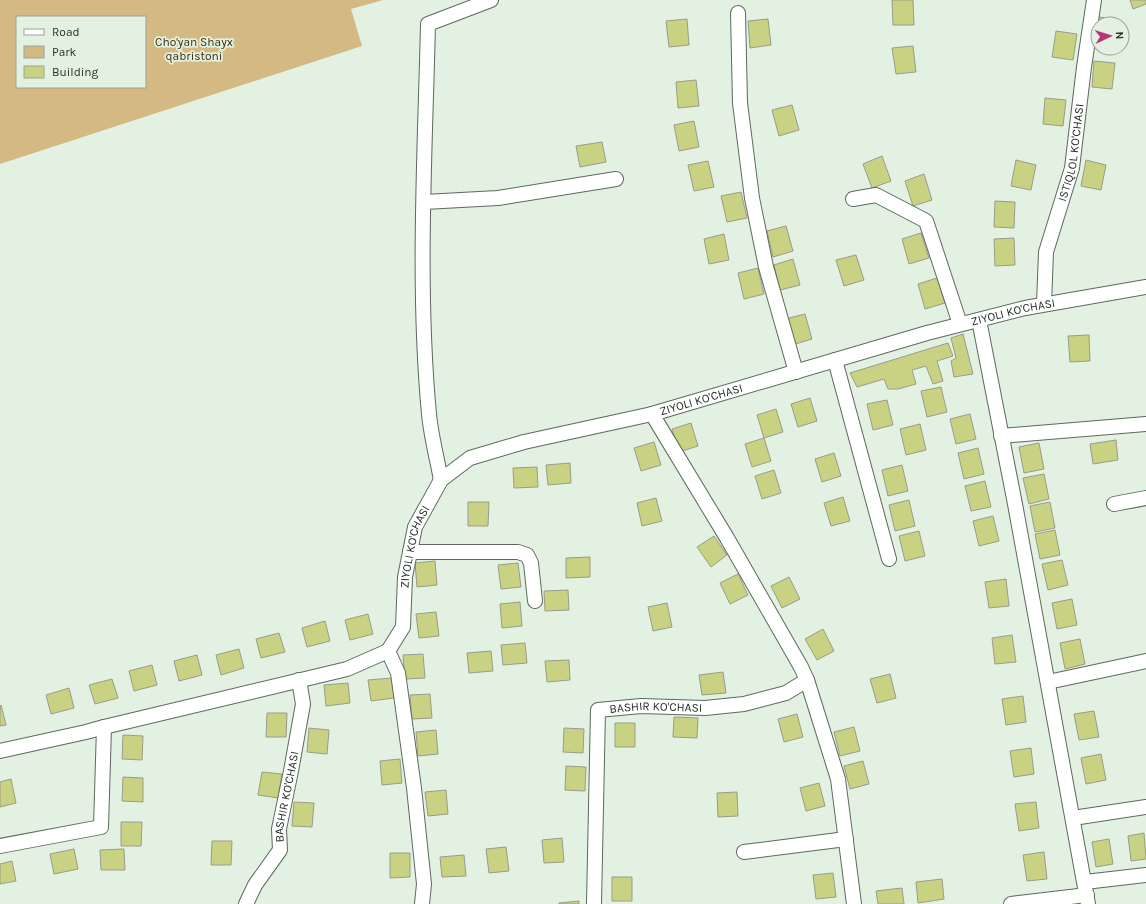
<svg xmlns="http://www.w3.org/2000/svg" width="1146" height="904" font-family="Karla,sans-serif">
<rect width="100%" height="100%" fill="#e2f1e1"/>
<path fill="#d4b982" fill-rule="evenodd" d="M0 0H383L351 9 362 46 0 164ZM17 17H145V87H17Z"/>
<path fill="#c9d282" stroke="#999c8a" d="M892 0H913L914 25H893Z
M1130 0H1146V4L1133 9Z
M1098 17 1118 19V24H1098V43H1095Z
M687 19 689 45 669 47 666 21Z
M768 19 771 45 750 48 748 21Z
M1056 31 1077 34 1073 60 1052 57Z
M913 46 916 72 896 74 892 48Z
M1094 61 1115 63 1112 89 1092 87Z
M696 80 699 106 678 108 676 82Z
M1045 98 1066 100 1063 126 1043 124Z
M792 105 799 130 779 136 772 110Z
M694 121 699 147 679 151 674 125Z
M602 142 606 162 580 167 576 146Z
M882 156 891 181 872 188 863 164Z
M1016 160 1036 165 1031 190 1011 186Z
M1086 160 1106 165 1101 190 1081 186Z
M708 161 714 187 694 191 688 165Z
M924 174 932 200 913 206 905 181Z
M741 192 747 218 727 222 721 196Z
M995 201 1015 202 1014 228 994 227Z
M786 226 793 251 773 257 767 231Z
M921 233 929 258 909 264 902 239Z
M724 234 729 260 709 264 704 239Z
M1014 238 1015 265 995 266 994 239Z
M856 255 864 280 844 286 836 260Z
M793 259 800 285 780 290 774 265Z
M758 268 764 294 744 299 738 273Z
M937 278 945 303 925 309 918 284Z
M805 314 812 339 792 345 785 319Z
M963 334 973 374 954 377 951 361 956 358 951 338Z
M1089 335 1090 361 1070 362 1068 336Z
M948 343 953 356 937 361 943 381 933 384 926 366 912 370 916 384 898 389H888L884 379 857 387 850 373Z
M941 387 947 412 927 417 921 391Z
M810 398 817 421 798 427 791 404Z
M887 400 893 425 873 430 867 404Z
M776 409 783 432 764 438 757 415Z
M970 414 976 439 956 444 950 419Z
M691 423 698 446 679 452 672 429Z
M920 424 926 450 906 455 900 429Z
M764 438 771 461 752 467 745 444Z
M1116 440 1118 460 1093 464 1090 444Z
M654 442 661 465 641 471 634 448Z
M1039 443 1044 469 1024 473 1019 447Z
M978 448 984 474 964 479 958 453Z
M834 453 841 476 822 482 815 459Z
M570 463 571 483 548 485 546 465Z
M902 465 908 491 888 496 882 470Z
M537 467 538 487 514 488 513 468Z
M774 470 781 493 762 499 755 476Z
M1044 474 1049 499 1029 504 1023 478Z
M985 481 991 507 971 511 965 486Z
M843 497 850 521 831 526 824 503Z
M656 498 662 521 642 526 637 503Z
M909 500 915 526 895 531 889 505Z
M468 502H489L488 526H468Z
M1050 502 1055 528 1035 532 1030 506Z
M993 516 999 541 979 546 973 521Z
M1055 530 1060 555 1040 559 1035 534Z
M919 531 925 556 905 561 899 536Z
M714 536 727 555 711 567 697 547Z
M590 557V577L566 578V558Z
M1062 560 1068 585 1048 590 1042 564Z
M435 561 437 585 417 587 415 563Z
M518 563 521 587 501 589 498 565Z
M738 574 748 595 730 604 720 583Z
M789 577 800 599 782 608 771 586Z
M1006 579 1009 606 989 608 985 582Z
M568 590 569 610 545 611 544 591Z
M1072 599 1077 625 1057 629 1052 603Z
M520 602 522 626 502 628 500 604Z
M667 603 672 627 653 631 648 607Z
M436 612 439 636 419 638 416 614Z
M368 614 373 634 350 640 345 620Z
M325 621 330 641 307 647 302 628Z
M823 629 834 651 817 660 805 639Z
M279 633 285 652 261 658 256 639Z
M1012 635 1016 662 995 664 992 638Z
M1080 639 1085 664 1065 669 1060 643Z
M525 643 527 663 503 665 501 645Z
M239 649 244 668 221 675 216 655Z
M491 651 493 671 469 673 467 653Z
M423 654 425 678 405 679 403 655Z
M197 655 202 675 179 681 174 661Z
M569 660 570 680 547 682 545 661Z
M152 665 157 685 134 691 129 671Z
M723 672 726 693 702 695 699 675Z
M890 674 896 698 877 703 870 679Z
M392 678 394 698 371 701 368 680Z
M112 679 118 698 95 704 89 685Z
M348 683 350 703 326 706 324 685Z
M69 688 74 708 51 714 46 695Z
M430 694 432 718 412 719 410 695Z
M1023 696 1026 722 1006 725 1002 699Z
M1 705 6 725 0 726V706Z
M1094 711 1099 737 1079 740 1074 714Z
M267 713H287L286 737H266Z
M797 714 803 737 784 742 778 719Z
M674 717 698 718 697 738 673 737Z
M615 723H635V747H615Z
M854 727 860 751 840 756 834 732Z
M309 728 329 730 327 754 307 752Z
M564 728 584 729 583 753 563 752Z
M436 730 438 754 418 756 416 732Z
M123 735 143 736 142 760 122 759Z
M1031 748 1034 774 1014 777 1010 751Z
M1101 754 1106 780 1086 784 1081 758Z
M400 759 402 783 382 785 380 761Z
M863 761 869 784 850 789 844 766Z
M566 766 586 767 585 791 565 790Z
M262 772 282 774 278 798 258 795Z
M123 777 143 778V802L122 801Z
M11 779 16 803 0 807V782Z
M819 783 825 806 806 811 800 788Z
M446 790 448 814 428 816 425 792Z
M737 792 738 816 718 817 717 793Z
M294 802 314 803 312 827 292 826Z
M1036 802 1039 828 1019 831 1015 804Z
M121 822H142L141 846H121Z
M1144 833 1146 859 1131 861 1128 836Z
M562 838 564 862 544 863 542 840Z
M1109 839 1113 864 1096 867 1092 842Z
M212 841H232L231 865H211Z
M506 847 509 871 489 873 486 849Z
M74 849 78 869 54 874 50 854Z
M124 849 125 870H101L100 850Z
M1044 852 1047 879 1027 881 1023 855Z
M390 853H410V877L390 878Z
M464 855 466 876 442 877 440 857Z
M12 861 16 881 0 884V864Z
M833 873 836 897 816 899 813 875Z
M612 877H632V901H612Z
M942 879 944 899 918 903 916 882Z
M902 888 904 904H878L876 891Z
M579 901V904H559V903Z"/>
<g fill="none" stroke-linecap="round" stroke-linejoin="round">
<g stroke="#5c695c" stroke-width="16">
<g id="minor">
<path d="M738 13 740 103 752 198 766 267 796 372"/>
<path d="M853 199 876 195 926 221 960 324"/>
<path d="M424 202 498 198 616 179"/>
<path id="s1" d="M1044 304 1046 252 1072 168 1084 67 1094 0"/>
<path d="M979 320 1015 504 1088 904"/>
<path d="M835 360 889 559"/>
<path d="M652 414 727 538 801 667 807 680 838 779 854 904"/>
<path d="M1001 436 1146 424"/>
<path d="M441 480C437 458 431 436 429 414 417 285 425 154 428 24L491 0"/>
<path d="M1114 504 1146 498"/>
<path d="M410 552H518L527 555 531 563 535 601"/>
<path id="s2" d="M388 651 403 627 405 577 415 527 441 480 470 458 524 442 652 414 927 333 1025 308 1146 287"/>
<path d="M388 651 398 673 414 788 424 884 422 904"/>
<path d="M1048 682 1146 661"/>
<path d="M0 751 86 732 104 727 347 669 388 651"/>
<path d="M1073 818 1146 807"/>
<path d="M0 846 101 827 104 727"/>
<path d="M744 852 846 839"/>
<path d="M1085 882 1146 875"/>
<path id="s3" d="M246 904 255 885 280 850 279 829 291 771 303 704 299 680"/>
<path id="s4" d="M594 904 598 710 641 706 705 708 744 704 786 693 807 680"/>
<path d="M1011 904 1087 895"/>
</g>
</g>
<use href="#minor" stroke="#fff" stroke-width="14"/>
</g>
<g text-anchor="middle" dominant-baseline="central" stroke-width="3.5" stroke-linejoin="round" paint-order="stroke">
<g font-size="12" fill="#3b2c09" stroke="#e2f1e1">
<text x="194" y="42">Cho'yan Shayx<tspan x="194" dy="14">qabristoni</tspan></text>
</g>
<g font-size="12" fill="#282e28" stroke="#e2f1e1">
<text stroke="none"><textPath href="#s1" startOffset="155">ISTIQLOL KO'CHASI</textPath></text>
<text stroke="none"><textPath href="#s2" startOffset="782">ZIYOLI KO'CHASI</textPath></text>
<text stroke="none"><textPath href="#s2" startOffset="458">ZIYOLI KO'CHASI</textPath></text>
<text stroke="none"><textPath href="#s2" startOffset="110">ZIYOLI KO'CHASI</textPath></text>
<text stroke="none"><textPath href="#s4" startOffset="252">BASHIR KO'CHASI</textPath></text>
<text stroke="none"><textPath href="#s3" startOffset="118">BASHIR KO'CHASI</textPath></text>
</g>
</g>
<rect x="16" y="16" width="130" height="72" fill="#e2f1e1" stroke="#98a397"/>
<rect x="24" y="29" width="20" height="6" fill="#ffffff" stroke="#98a397"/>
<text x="52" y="36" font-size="12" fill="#282e28">Road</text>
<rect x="24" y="46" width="20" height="12" fill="#d4b982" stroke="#98a397"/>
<text x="52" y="56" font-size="12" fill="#282e28">Park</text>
<rect x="24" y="66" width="20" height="12" fill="#c9d282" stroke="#98a397"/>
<text x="52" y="76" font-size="12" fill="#282e28">Building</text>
<g transform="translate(1110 36) rotate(86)"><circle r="19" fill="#e2f1e1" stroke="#98a397"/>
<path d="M0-3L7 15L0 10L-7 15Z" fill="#bb3474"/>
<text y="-6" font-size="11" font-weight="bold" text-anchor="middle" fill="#282e28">N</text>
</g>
</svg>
